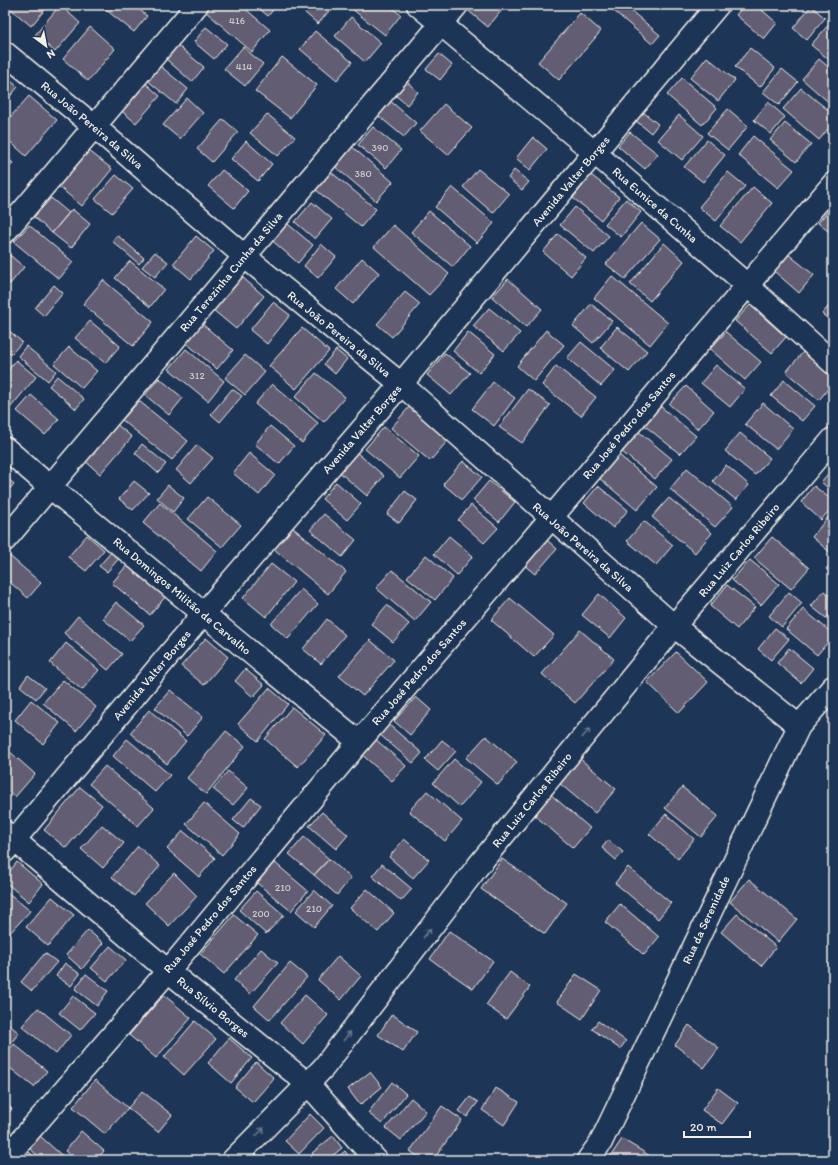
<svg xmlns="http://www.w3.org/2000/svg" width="838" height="1165" font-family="Itim,sans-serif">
<rect width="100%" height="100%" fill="#1d3557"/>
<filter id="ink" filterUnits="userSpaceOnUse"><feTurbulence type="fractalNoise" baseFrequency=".025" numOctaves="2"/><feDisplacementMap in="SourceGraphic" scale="8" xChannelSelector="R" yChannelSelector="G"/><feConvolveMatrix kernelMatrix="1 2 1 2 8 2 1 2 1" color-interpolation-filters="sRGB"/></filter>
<g filter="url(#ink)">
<path fill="#625d72" stroke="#f4f1e8" d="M6 5H49L31 26Z
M60 5 80 23 55 52 35 35Z
M108 5H134L147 16 134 32 105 9Z
M210 5H241L270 30 252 52 205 11Z
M255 5H277L268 16Z
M300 5H334L318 24 298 7Z
M347 5H389L401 15 385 35Z
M468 5H506L488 27 465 8Z
M618 5H624L660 35 652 44 613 10Z
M744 5H756L777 23 764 39 736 15Z
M811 6 825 18 807 40 793 28Z
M833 10V21L828 16Z
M580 13 601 31 559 80 538 62Z
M351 17 381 43 365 62 335 36Z
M830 23 833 26V63L811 45Z
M90 27 115 49 88 81 63 59Z
M206 27 227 44 214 59 194 42Z
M315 31 352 62 337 80 300 49Z
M177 45 204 67 192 82 166 59Z
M243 47 263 64 245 86 224 69Z
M750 48 775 68 760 87 735 67Z
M439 54 452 65 440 80 426 69Z
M282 57 317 85 290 118 255 91Z
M707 57 735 80 718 101 690 78Z
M819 59 833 71V106L802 79Z
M159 65 188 89 176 104 147 80Z
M782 69 798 82 779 105 763 92Z
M5 76 18 87 5 102Z
M682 78 717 108 702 125 667 95Z
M142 80 160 96 136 123 118 108Z
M406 81 418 92 407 105 395 95Z
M801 88 833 114V123L819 140 783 109Z
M29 96 57 120 26 156 5 137V123Z
M187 98 203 113 180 139 163 125Z
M388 99 416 123 404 137 375 113Z
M768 102 785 117 771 134 754 120Z
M444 104 472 128 448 155 420 131Z
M728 109 748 126 728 150 707 133Z
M643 112 658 124 651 133 636 121Z
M267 114 295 137 278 156 250 133Z
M679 115 703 136 682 160 658 140Z
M223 119 238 132 212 162 197 149Z
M785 123 811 144 796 162 770 140Z
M373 127 401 150 386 168 358 145Z
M630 132 658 154 645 169 618 146Z
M753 136 794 170 778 188 738 155Z
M533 137 547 149 530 170 516 158Z
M707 140 725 155 703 182 684 167Z
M246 141 272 164 258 181 231 159Z
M350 145 393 182 376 201 333 165Z
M88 150 112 169 82 206 58 186Z
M5 156 13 163 5 173Z
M478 169 509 194 493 213 463 187Z
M222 170 248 191 234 208 208 186Z
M514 170 529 182 522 190 508 178Z
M331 172 376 209 361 227 316 190Z
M728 172 745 186 716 221 699 207Z
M116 175 133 189 112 213 95 199Z
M591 175 619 197 601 220 573 198Z
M452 187 494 223 477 243 435 207Z
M753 187 772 203 740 242 720 226Z
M51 198 69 213 52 233 34 217Z
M626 199 641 212 621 237 605 224Z
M312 202 332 219 315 239 295 222Z
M833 205V235L818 223Z
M575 207 609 236 594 253 560 225Z
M72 209 90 224 71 248 52 233Z
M429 211 470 246 453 267 411 232Z
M283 220 313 245 298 263 268 237Z
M641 223 660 239 625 279 606 264Z
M29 225 73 262 59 279 14 242Z
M393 225 449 274 429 295 374 247Z
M558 234 586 258 571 276 543 252Z
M117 235 144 258 139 264 112 241Z
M196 236 214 251 191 279 173 264Z
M664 243 684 261 650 301 630 284Z
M321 244 336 257 318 278 304 266Z
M5 251 24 267 10 284 5 280Z
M155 252 168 262 155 277 142 267Z
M788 254 814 275 799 293 774 271Z
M362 258 379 273 353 304 336 289Z
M130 261 164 289 150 307 115 278Z
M612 276 668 323 650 345 594 298Z
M242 277 264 296 236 329 213 310Z
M508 279 542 309 526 327 492 297Z
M103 280 153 322 133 346 83 304Z
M54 285 63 293 44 316 35 308Z
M405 292 420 304 392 337 377 324Z
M833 301V323L822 314Z
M273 302 290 315 267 344 250 330Z
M591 304 612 321 593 343 573 326Z
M750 305 786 337 772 353 735 321Z
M489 308 520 333 504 351 473 326Z
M90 321 120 346 105 363 75 338Z
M201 323 233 350 217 369 185 342Z
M5 327 22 342 11 354 5 349Z
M617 327 647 351 629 372 600 348Z
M302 328 329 351 296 389 269 366Z
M546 330 564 345 534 381 517 366Z
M468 332 495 354 479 373 453 351Z
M726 332 761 362 745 380 710 349Z
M581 342 615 370 601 386 567 358Z
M26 346 56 371 48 381 18 356Z
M69 347 97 371 82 388 54 364Z
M186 349 224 381 208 401 169 369Z
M336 350 347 359 335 374 324 364Z
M803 352 833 376V383L819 400 786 372Z
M445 353 470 373 451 395 427 375Z
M245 355 265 372 245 395 225 378Z
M16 360 36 377 10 408 5 404V374Z
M716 365 745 389 730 407 701 383Z
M556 366 596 397 581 416 542 385Z
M316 373 345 397 324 422 295 397Z
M57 376 84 399 76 409 49 386Z
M159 378 183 398 169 415 145 395Z
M784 380 815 406 802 421 771 396Z
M493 382 515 398 494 426 472 409Z
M272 384 318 423 302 443 255 404Z
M686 386 714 411 698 429 669 404Z
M232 389 242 396 220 422 211 414Z
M528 389 550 405 522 443 499 427Z
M31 395 59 419 45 435 17 411Z
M139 401 188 441 172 460 122 420Z
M763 403 793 429 776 449 745 424Z
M411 405 450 438 430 461 391 428Z
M660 406 696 436 680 454 644 425Z
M115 423 132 437 100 474 84 460Z
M270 426 294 446 279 464 255 444Z
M384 427 419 456 400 478 365 449Z
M638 431 672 459 655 479 621 451Z
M740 433 770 458 755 475 725 451Z
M142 444 166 464 158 473 135 453Z
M197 445 213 458 191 483 176 470Z
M355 451 384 476 367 496 338 471Z
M249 453 275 475 259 495 233 473Z
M619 455 657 487 637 510 599 478Z
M463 461 482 477 462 500 443 484Z
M726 465 749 485 736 500 713 481Z
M687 468 733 507 715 527 670 489Z
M833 468V492L821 482Z
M5 476 14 484 5 494Z
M134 481 149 493 133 510 119 499Z
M489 481 515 502 499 522 473 500Z
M336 482 361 504 347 520 322 499Z
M168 485 184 498 173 512 157 498Z
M598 486 628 510 613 528 584 503Z
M814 486 833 501V506L821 520 801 502Z
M405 491 417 500 399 523 387 514Z
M207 497 241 525 222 547 188 519Z
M669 498 712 533 695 553 652 517Z
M160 503 217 551 201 571 143 523Z
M471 505 498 528 484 543 458 520Z
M324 514 356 540 342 557 310 530Z
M828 517 833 521V552L832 554 812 537Z
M644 521 673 545 656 565 627 541Z
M292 527 346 572 328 594 274 549Z
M87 535 104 550 86 571 68 557Z
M449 536 473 556 457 575 434 554Z
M772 537 809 568 791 589 754 558Z
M547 540 557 549 535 574 524 565Z
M114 549 122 555 107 572 99 566Z
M5 552 41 583 28 598 5 578Z
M426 555 453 578 435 600 407 577Z
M750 560 779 584 761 605 732 580Z
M833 561V575L826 569Z
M128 564 166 596 150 615 112 583Z
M271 564 294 582 266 617 243 598Z
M392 570 431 602 415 621 376 588Z
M727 585 755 607 737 629 710 606Z
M301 589 318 604 288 639 271 624Z
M824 591 833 598V610L826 618 811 606Z
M789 592 802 603 782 627 769 616Z
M599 594 626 618 610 638 582 615Z
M510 598 554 635 534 657 491 620Z
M116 602 144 625 130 641 103 619Z
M387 605 409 624 393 642 371 624Z
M803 609 833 634V636L817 655 786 629Z
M78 616 122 654 108 670 64 633Z
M327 619 345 635 321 664 303 649Z
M775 628 789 639 771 660 758 649Z
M580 630 614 659 575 703 542 674Z
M206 638 228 657 204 685 181 666Z
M370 640 394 660 363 696 339 676Z
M66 643 99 670 82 690 50 663Z
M789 648 813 668 801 683 777 663Z
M676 652 708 682 679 713 647 682Z
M245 669 264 685 253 697 235 681Z
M28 675 45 688 36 699 20 686Z
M63 680 96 707 76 731 43 703Z
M269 688 288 704 258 741 238 724Z
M170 690 203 717 187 736 155 708Z
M416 697 431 710 410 735 394 721Z
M31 700 60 723 43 744 15 720Z
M292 707 326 735 298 767 265 739Z
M149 710 186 741 167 764 130 733Z
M388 724 422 753 413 763 379 734Z
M226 731 245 746 206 794 187 778Z
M486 736 517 762 498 785 466 758Z
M373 737 406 766 392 781 360 753Z
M127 739 170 775 155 792 113 756Z
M442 740 456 751 438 771 425 760Z
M9 751 35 774 15 797 5 788V756Z
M579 758 616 789 595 813 559 783Z
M454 759 481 782 460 807 433 783Z
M105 766 154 808 138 826 89 784Z
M228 771 248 788 233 805 213 789Z
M80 787 102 805 66 848 44 830Z
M682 787 718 816 701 837 665 808Z
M427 791 462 821 445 841 409 811Z
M549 793 590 828 573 848 532 813Z
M251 798 261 805 243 828 233 820Z
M204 803 240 834 222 855 186 824Z
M322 812 348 835 336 849 309 826Z
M666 814 694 839 678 859 649 834Z
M102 825 124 843 103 868 81 849Z
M183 831 215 858 199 877 167 849Z
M304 837 329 859 314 875 289 854Z
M404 839 429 860 413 878 389 857Z
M608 840 623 852 616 860 602 848Z
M138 846 160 866 134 896 112 877Z
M329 859 351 878 337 895 314 875Z
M502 859 567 903 545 934 481 889Z
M17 862 43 884 29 902 5 882V877Z
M274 862 308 891 291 911 257 883Z
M382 864 412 889 401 901 372 876Z
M628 867 671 903 658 919 615 883Z
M174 873 197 896 169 926 145 903Z
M749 879 797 919 778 942 730 902Z
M367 889 394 913 378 932 350 908Z
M5 890 30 911 9 934 5 931Z
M314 890 332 906 314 927 296 911Z
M256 891 284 915 266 934 239 910Z
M52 897 74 915 48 946 26 927Z
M620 904 659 937 644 955 605 922Z
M737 914 776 947 761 966 721 932Z
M234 915 258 935 224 974 200 954Z
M88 930 103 943 82 969 66 955Z
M449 931 493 961 473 989 430 959Z
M110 946 126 960 107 981 91 968Z
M261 949 278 963 250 994 234 980Z
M45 953 57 962 32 991 21 982Z
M338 956 361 976 341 1000 318 980Z
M65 963 80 974 71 986 56 976Z
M290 963 307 977 270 1020 254 1006Z
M510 972 530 987 506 1019 486 1005Z
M86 974 108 991 97 1006 75 989Z
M576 974 601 990 582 1019 557 1002Z
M164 995 191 1018 156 1058 129 1035Z
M305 995 328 1015 303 1044 280 1023Z
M73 996 95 1013 80 1030 59 1013Z
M38 1008 71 1035 56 1054 22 1026Z
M392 1014 417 1032 403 1052 378 1035Z
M5 1021 19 1033 5 1050Z
M195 1021 216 1039 184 1075 164 1057Z
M598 1021 626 1041 620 1049 592 1029Z
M689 1025 719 1048 704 1068 675 1045Z
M229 1038 252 1058 231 1083 208 1063Z
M14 1044 47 1071 34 1087 5 1064V1055Z
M256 1062 274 1078 253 1102 235 1087Z
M370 1072 382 1087 360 1105 348 1089Z
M95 1080 128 1108 105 1134 73 1107Z
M392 1082 406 1094 382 1124 368 1113Z
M496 1088 519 1102 504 1125 482 1110Z
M718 1088 738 1103 722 1124 702 1110Z
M142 1091 172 1115 158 1132 128 1108Z
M470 1097 478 1102 467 1117 459 1111Z
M411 1098 426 1111 401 1140 386 1128Z
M5 1103 12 1109 5 1117Z
M442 1106 462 1120 433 1160H423L410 1151Z
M310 1114 324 1128 299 1154 285 1141Z
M81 1131 104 1151 96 1160H76L65 1151Z
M40 1136 67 1160H43L29 1148Z
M333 1136 342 1148 327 1160H317L312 1153Z
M622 1139 655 1159 654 1160H615L610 1157Z
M345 1151 351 1160H334Z
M29 1152 38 1160H22Z
M255 1153 261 1160H248Z
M529 1154 538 1160H525Z"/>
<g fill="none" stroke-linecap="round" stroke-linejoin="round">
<g stroke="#f4f1e8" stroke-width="25">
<path id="street" d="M418 5 595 153 747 285 833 363
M5 53 95 127 244 256 401 384 674 626 799 726
M5 232 197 5
M5 448 50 487 359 742
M5 540 457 5
M5 832 168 971 308 1084 376 1160
M233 1160 308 1084 324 1067 478 866 674 626 833 439
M588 1160 601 1142 799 726 833 687"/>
</g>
<g stroke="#f4f1e8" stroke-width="25">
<path id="secondary" d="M5 851 203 614 401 384 718 5
M5 1159 168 971 359 742 551 518 833 184"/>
</g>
<use href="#street" stroke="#1d3557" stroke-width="22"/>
<use href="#secondary" stroke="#1d3557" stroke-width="22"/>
</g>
<defs><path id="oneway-shaft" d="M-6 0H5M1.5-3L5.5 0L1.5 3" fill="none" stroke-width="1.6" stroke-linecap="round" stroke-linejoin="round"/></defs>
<g stroke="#68778a">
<use href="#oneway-shaft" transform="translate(586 733) rotate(-51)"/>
<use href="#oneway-shaft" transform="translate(427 933) rotate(-52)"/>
<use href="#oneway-shaft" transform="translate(347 1036) rotate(-52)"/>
<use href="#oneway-shaft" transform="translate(260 1132) rotate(-45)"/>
</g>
</g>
<g text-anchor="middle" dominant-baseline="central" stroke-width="3" stroke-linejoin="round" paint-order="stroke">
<g font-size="10" fill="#d0ccca">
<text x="237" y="20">416</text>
<text x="244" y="66">414</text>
<text x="380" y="147">390</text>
<text x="363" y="173">380</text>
<text x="197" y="375">312</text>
<text x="283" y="887">210</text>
<text x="314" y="908">210</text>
<text x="261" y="913">200</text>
</g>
<g font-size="12" fill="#f4f1e8" stroke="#1d3557">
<text transform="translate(92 125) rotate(40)">Rua João Pereira da Silva</text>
<text transform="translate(571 181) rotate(-50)">Avenida Valter Borges</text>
<text transform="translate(655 205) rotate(41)">Rua Eunice da Cunha</text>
<text transform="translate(231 272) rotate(-50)">Rua Terezinha Cunha da Silva</text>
<text transform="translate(339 334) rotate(39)">Rua João Pereira da Silva</text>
<text transform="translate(629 425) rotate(-50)">Rua José Pedro dos Santos</text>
<text transform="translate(362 429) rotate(-49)">Avenida Valter Borges</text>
<text transform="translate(583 547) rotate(41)">Rua João Pereira da Silva</text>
<text transform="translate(739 550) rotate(-50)">Rua Luiz Carlos Ribeiro</text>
<text transform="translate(182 596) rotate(40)">Rua Domingos Militão de Carvalho</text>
<text transform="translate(419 672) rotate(-49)">Rua José Pedro dos Santos</text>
<text transform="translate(152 675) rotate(-50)">Avenida Valter Borges</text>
<text transform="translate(532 800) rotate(-51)">Rua Luiz Carlos Ribeiro</text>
<text transform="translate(210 919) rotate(-50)">Rua José Pedro dos Santos</text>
<text transform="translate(706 920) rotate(-65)">Rua da Serenidade</text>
<text transform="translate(213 1007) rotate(39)">Rua Sílvio Borges</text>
</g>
</g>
<rect width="838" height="1165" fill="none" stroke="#1d3557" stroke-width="20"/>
<rect x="10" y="10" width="818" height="1145" fill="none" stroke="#f4f1e8" stroke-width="1.5" filter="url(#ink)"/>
<g transform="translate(46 46) rotate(148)" stroke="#1d3557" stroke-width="3" paint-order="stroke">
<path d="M0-3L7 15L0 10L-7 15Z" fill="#f4f1e8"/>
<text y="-6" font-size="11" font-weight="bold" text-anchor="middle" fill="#f4f1e8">N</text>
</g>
<path d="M684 1131v6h66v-6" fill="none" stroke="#f4f1e8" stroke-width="2"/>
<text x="690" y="1131" font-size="12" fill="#f4f1e8" stroke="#1d3557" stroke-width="3" paint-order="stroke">20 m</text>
</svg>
